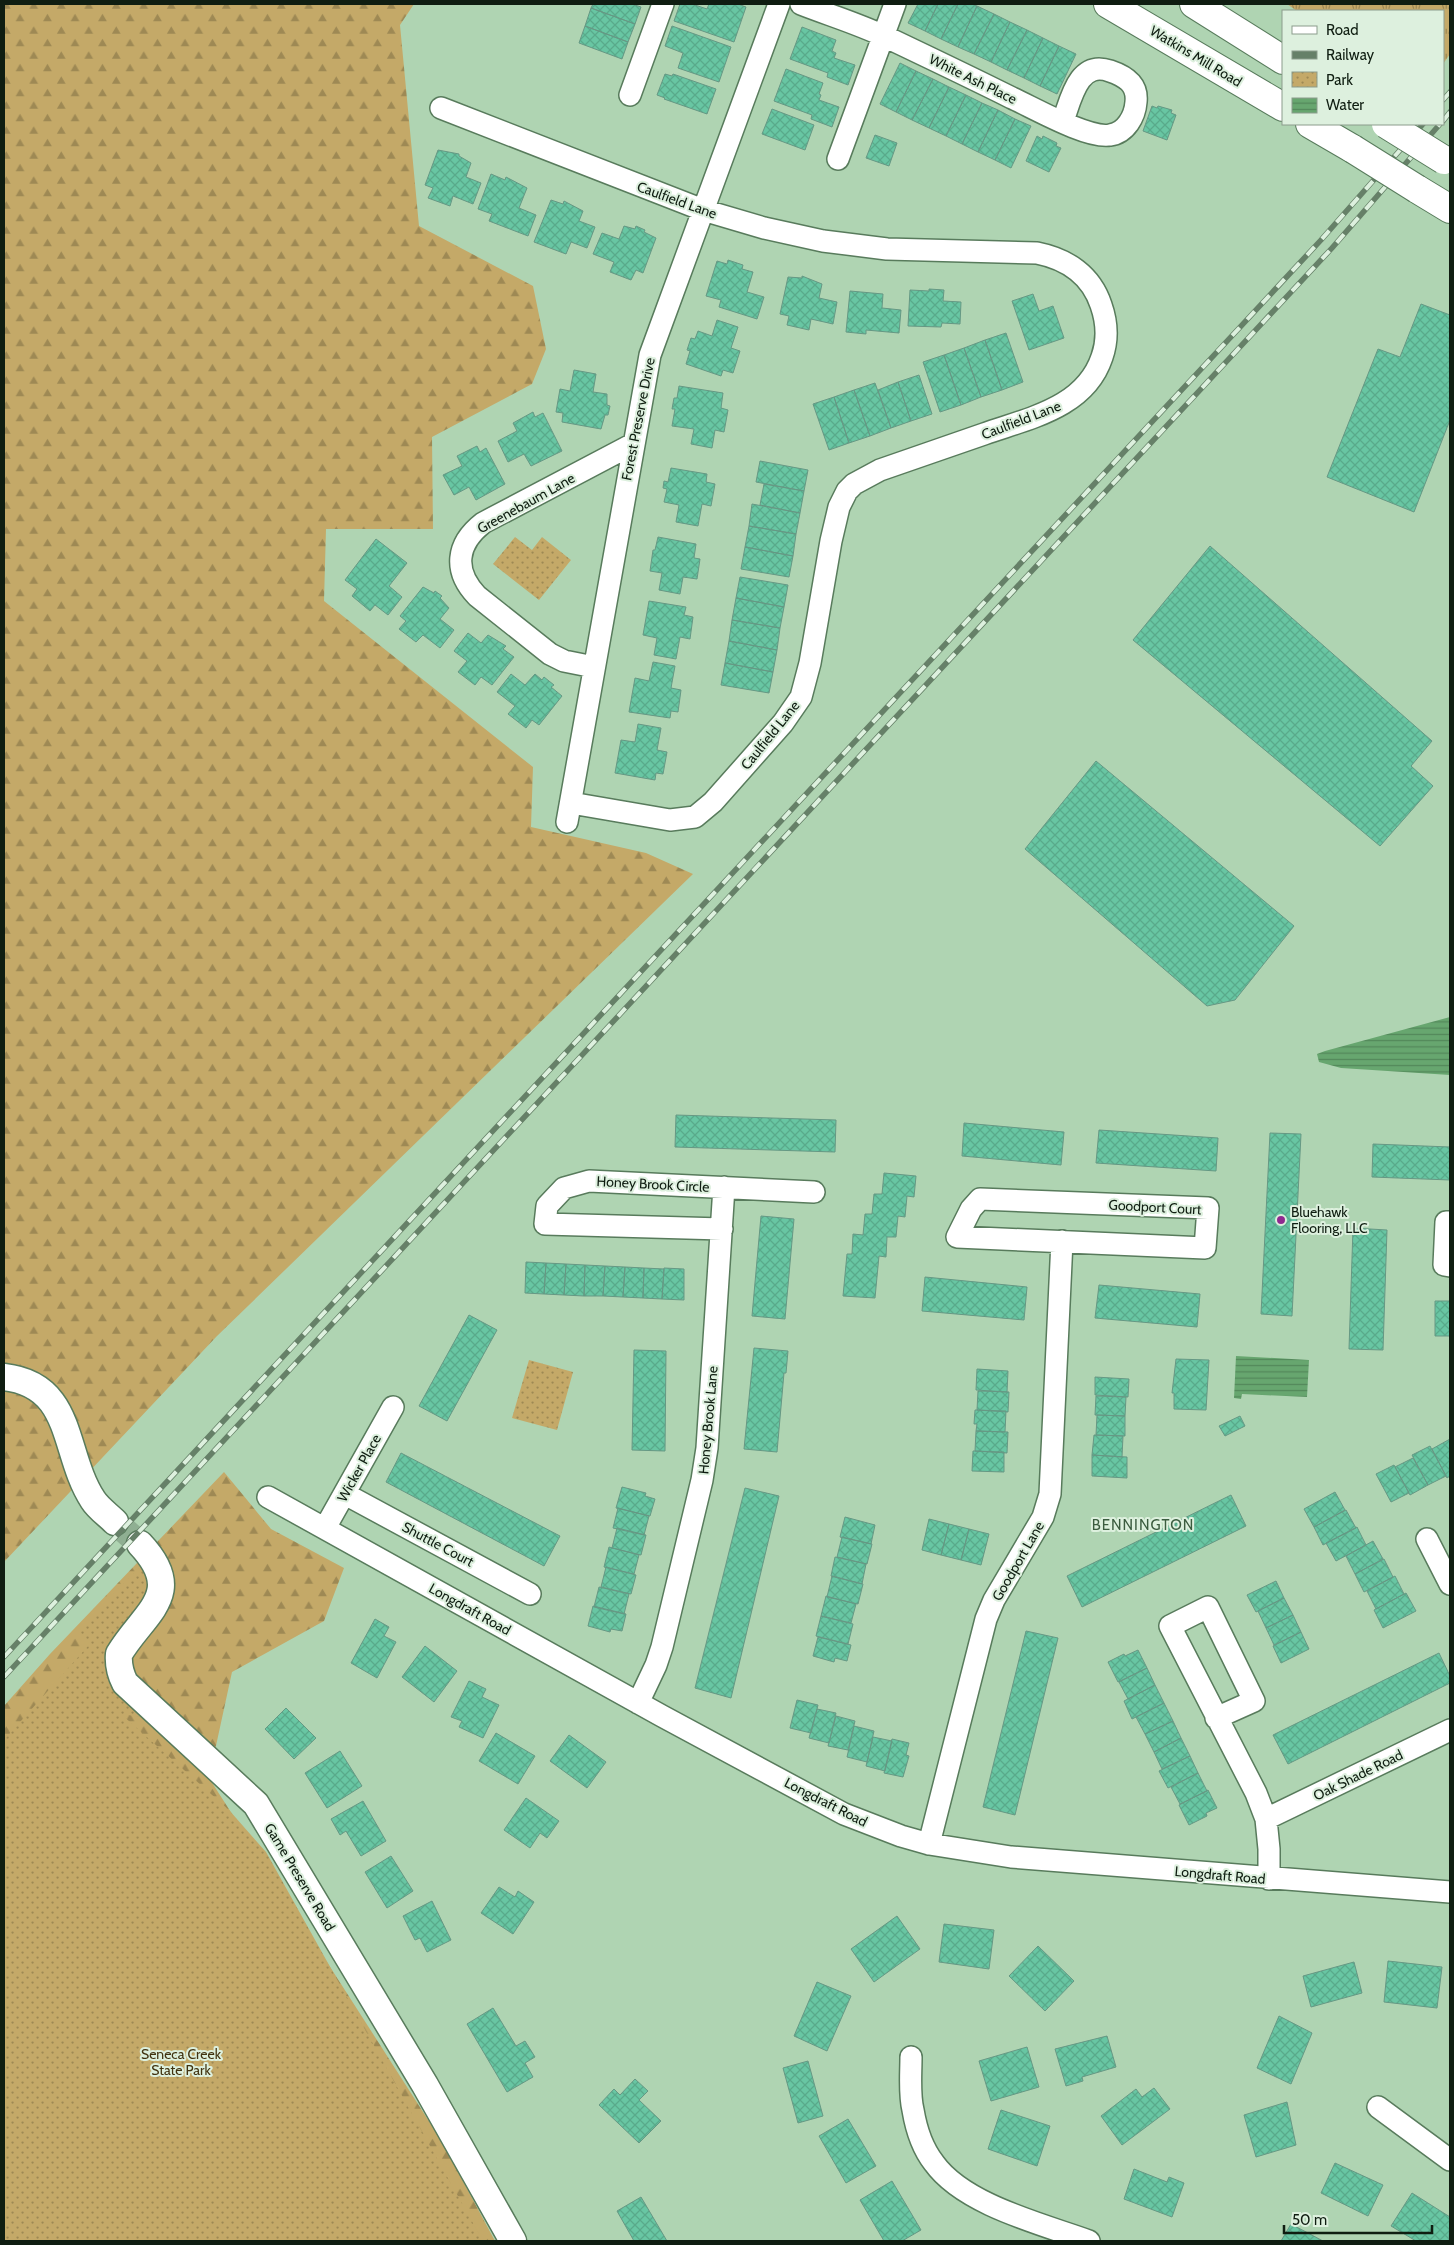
<svg xmlns="http://www.w3.org/2000/svg" width="1454" height="2245" font-family="Cabin,sans-serif">
<defs>
<pattern id="grass-tufts" width="24" height="20" patternUnits="userSpaceOnUse" patternTransform="scale(1.25)"><rect width="24" height="20" fill="#c4a968"/><path d="M3 7l-1-3M5 7V3M7 7l1-3M15 17l-1-3M17 17v-4M19 17l1-3" fill="none" stroke="#9e8954"/></pattern>
<pattern id="forest-firs" width="22" height="20" patternUnits="userSpaceOnUse" patternTransform="scale(1.25)"><rect width="22" height="20" fill="#c4a968"/><path d="M5 1l3.5 6h-7zM16 11l3.5 6h-7z" fill="#9e8954"/></pattern>
<pattern id="park-dots" width="8" height="8" patternUnits="userSpaceOnUse" patternTransform="scale(1.25)"><rect width="8" height="8" fill="#c4a968"/><path d="M2 2h.1M6 6h.1" fill="none" stroke="#9e8954" stroke-width="1.8" stroke-linecap="round"/></pattern>
<pattern id="water-rules" width="6" height="5" patternUnits="userSpaceOnUse" patternTransform="scale(1.25)"><rect width="6" height="5" fill="#67a66f"/><path d="M0 2.5h6" fill="none" stroke="#53875a"/></pattern>
<pattern id="building-cross-hatch" width="8" height="8" patternUnits="userSpaceOnUse" patternTransform="scale(1.25)"><rect width="8" height="8" fill="#68c6a3"/><path d="M0 0l8 8M0 8l8-8" fill="none" stroke="#59aa8b"/></pattern>
</defs>
<rect width="100%" height="100%" fill="#afd4b2"/>
<path fill="url(#grass-tufts)" d="M1287 4H1450V54L1443 64V11H1297Z"/>
<path fill="url(#forest-firs)" d="M4 4H414L400 25 419 226 533 286 546 349 532 384 432 437 433 529H326L324 601 533 767 531 827 646 853 693 874 217 1336 4 1562Z
M224 1472 271 1529 344 1568 324 1621 232 1672 209 1778 441 2140 495 2241H4V1706L50 1654Z"/>
<path fill="url(#park-dots)" d="M515 537 532 550 542 537 571 560 539 600 493 564Z
M529 1360 573 1372 557 1430 512 1418Z
M141 1566 149 1588 117 1661 172 1721 121 1714 229 1810 266 1852 483 2241H4V1740L88 1646 76 1632Z"/>
<path fill="url(#water-rules)" d="M1450 1017V1075L1341 1068 1319 1062 1317 1054 1325 1051Z
M1236 1356 1309 1360 1307 1397 1242 1394 1241 1399 1234 1398Z"/>
<path fill="url(#building-cross-hatch)" stroke="#669884" d="M593 4H632L641 7 635 24 591 8Z
M680 4H692L707 9 709 4H738L746 7 734 42 674 21Z
M918 4H938L925 31 908 23Z
M938 4H958L941 39 925 31Z
M958 4H972L977 6 958 47 941 39Z
M977 6 994 14 974 54 958 47Z
M591 8 635 24 628 42 585 26Z
M994 14 1010 22 991 62 974 54Z
M1010 22 1027 30 1007 70 991 62Z
M585 26 628 42 622 59 579 43Z
M672 26 731 47 719 82 678 68 683 53 665 46Z
M802 27 836 40 832 51 836 53 834 58 855 65 848 85 827 77 828 73 790 59Z
M1027 30 1043 38 1024 78 1007 70Z
M1043 38 1059 46 1040 86 1024 78Z
M1059 46 1076 54 1057 94 1040 86Z
M900 63 916 71 896 112 880 104Z
M786 69 823 83 819 94 821 95 819 100 839 107 832 127 811 119 812 115 774 101Z
M916 71 933 79 912 120 896 112Z
M665 74 672 76 673 74 716 89 707 114 664 99 665 98 657 95Z
M933 79 949 87 929 128 912 120Z
M949 87 966 95 946 136 929 128Z
M966 95 982 103 962 144 946 136Z
M982 103 998 110 978 152 962 144Z
M1152 106 1157 108 1158 106 1172 110 1171 113 1176 115 1167 140 1143 131Z
M772 109 814 125 805 150 762 134Z
M998 110 1015 119 995 160 978 152Z
M1015 119 1031 126 1011 168 995 160Z
M875 135 897 143 889 166 866 158Z
M1037 136 1042 139 1043 136 1057 143 1056 146 1061 148 1049 172 1026 161Z
M438 150 459 154V156L471 163 466 177 481 183 473 204 453 196 450 206 428 198 433 188 425 185Z
M491 174 505 180 506 177 527 188 519 208 536 215 528 236 489 221 492 214 478 209Z
M551 200 563 204 564 201 583 211 579 221 595 227 587 248 571 242 566 254 534 242Z
M624 226 635 229 636 226 645 230 644 232 656 238 643 273 636 270 631 280 610 272 614 262 593 254 602 233 619 239Z
M728 260 743 265 742 269 753 272 747 292 764 297 757 319 719 307 721 300 706 296 717 261 727 264Z
M802 276 822 284 819 298 837 302 833 324 811 319 809 330 787 325 789 316 780 314 788 277 802 278Z
M929 289 944 290 943 301 961 302 960 324 942 323 941 327 908 326 910 290 929 291Z
M850 291 883 294 882 308 901 310 899 333 866 330V334L846 332Z
M1033 294 1039 311 1053 306 1064 338 1029 350 1012 301Z
M1421 304 1450 315V420L1414 512 1327 477 1378 349 1400 357Z
M717 320 738 327 731 348 740 351 733 373 723 370 721 376 686 364 690 351 687 350 691 338 695 339 698 331 712 336Z
M1006 333 1023 382 1002 390 985 340Z
M985 340 1002 390 981 397 964 348Z
M964 348 981 397 961 405 944 355Z
M944 355 961 405 940 412 923 362Z
M574 370 596 374 593 392 607 394V405L610 406 608 415H605L601 429 562 422 563 413 556 412 560 389 570 391Z
M919 375 932 414 911 421 898 382Z
M898 382 911 421 891 428 878 390Z
M875 383 891 428 870 436 854 390Z
M679 386 723 393 721 408 728 410 724 432 715 430 712 448 691 444 694 429 672 426 675 409H672L674 398H677Z
M854 390 870 436 849 443 834 397Z
M834 397 849 443 829 450 813 404Z
M533 412 535 417 543 413 562 451 531 466 524 454 508 462 498 441 517 431 513 423Z
M477 446 480 452 486 448 505 484 476 500 469 487 454 495 443 475 462 466 457 456Z
M760 461 808 470 804 491 756 482Z
M671 468 707 474 706 482 715 484 711 506 702 504 698 526 676 522 679 505 664 502 667 489 663 488 664 481 668 482Z
M764 484 804 491 800 513 760 505Z
M752 504 800 513 796 534 749 526Z
M749 526 796 534 793 556 745 547Z
M658 537 696 544 694 558 700 559 697 579 683 577 680 594 659 590 662 573 650 571 653 550H655Z
M376 539 407 563 389 586 402 597 388 615 375 605 370 611 352 596 357 589 345 580Z
M1210 546 1432 741 1411 766 1433 786 1380 846 1133 640Z
M745 547 793 556 789 577 741 569Z
M740 577 788 585 784 607 736 598Z
M423 587 434 593 435 591 442 596 440 598 449 608 440 619 454 630 440 648 423 635 416 642 399 629 406 621 400 616Z
M736 598 784 607 780 628 732 620Z
M649 601 686 607 684 615 693 617 690 639 680 637 676 659 654 655 657 638 643 635Z
M732 620 780 628 777 650 729 641Z
M468 633 481 643 488 635 506 646 503 649 514 657 492 685 481 677 475 685 458 672 467 661 454 651Z
M729 641 777 650 773 672 725 663Z
M653 662 675 666 671 688 681 690 678 712 671 711 670 718 629 712 635 678 649 681Z
M725 663 773 672 769 693 721 685Z
M511 674 525 685 535 674 542 680 544 677 554 685 551 687 562 696 539 725 532 720 526 728 508 714 515 706 497 692Z
M638 724 661 728 657 750 667 752 663 774 656 773 655 780 615 773 621 740 635 742Z
M1096 761 1294 926 1235 1000 1207 1006 1025 849Z
M676 1115 836 1120 835 1152 675 1147Z
M964 1123 1064 1132 1061 1165 962 1156Z
M1099 1130 1218 1138 1216 1171 1096 1163Z
M1270 1133 1301 1134 1292 1316 1261 1314Z
M1373 1144 1450 1147V1180L1372 1177Z
M884 1173 916 1176 914 1197 907 1196 905 1217 898 1216 896 1237H887L886 1257 879 1256 875 1298 843 1296 847 1254H852L853 1234 863 1235 865 1214H872L874 1194H882Z
M761 1216 794 1219 785 1319 752 1316Z
M1353 1228 1387 1230 1383 1350 1349 1349Z
M526 1262 546 1263 544 1294 525 1293Z
M546 1263 566 1264 564 1295 544 1294Z
M566 1264 585 1265 584 1296 564 1295Z
M585 1265 605 1266 603 1296H584Z
M605 1266 625 1267 623 1297 603 1296Z
M625 1267 644 1268 643 1298 623 1297Z
M644 1268 664 1269 662 1299 643 1298Z
M664 1268 684 1269V1300L662 1299Z
M925 1277 1027 1287 1024 1320 922 1311Z
M1099 1285 1200 1294 1197 1327 1095 1318Z
M1435 1301H1450V1336H1435Z
M469 1315 497 1330 447 1421 419 1406Z
M754 1348 788 1351 786 1373H784L777 1452 744 1449Z
M634 1350 666 1351 665 1451 632 1450Z
M1176 1359 1209 1360 1206 1410 1174 1409V1393H1172Z
M977 1369 1008 1371 1007 1392 976 1390Z
M1095 1377 1129 1379 1128 1397 1095 1395Z
M978 1391 1009 1392 1008 1412 977 1410Z
M1096 1396 1126 1397 1125 1416 1095 1415Z
M975 1410 1006 1411 1005 1432 976 1431 977 1424H974Z
M1097 1415 1125 1416V1436L1096 1435Z
M1240 1416 1245 1426 1225 1436 1219 1426Z
M976 1431 1008 1432 1007 1453 975 1451Z
M1094 1435 1123 1436 1122 1457 1092 1455Z
M1450 1439V1476L1447 1478 1432 1449Z
M1430 1446 1446 1476 1428 1485 1412 1455Z
M973 1451 1004 1452V1472L972 1471Z
M401 1453 560 1536 544 1566 386 1482Z
M1092 1455 1127 1457V1478L1092 1476Z
M1413 1458 1428 1485 1410 1495 1395 1467Z
M1394 1465 1409 1493 1391 1502 1376 1474Z
M622 1487 646 1493 645 1496 655 1499 650 1516 616 1508Z
M745 1488 779 1496 731 1698 695 1688Z
M1335 1492 1345 1510 1314 1527 1304 1509Z
M1231 1495 1246 1526 1082 1607 1067 1576Z
M618 1508 649 1516 644 1535 613 1528Z
M1346 1510 1356 1528 1323 1545 1314 1527Z
M845 1517 875 1525 871 1544 840 1537Z
M929 1519 949 1524 941 1555 922 1550Z
M949 1524 969 1529 961 1560 941 1555Z
M1357 1527 1366 1545 1336 1561 1326 1543Z
M617 1528 646 1535 641 1555 612 1548Z
M969 1529 989 1534 981 1565 961 1560Z
M842 1537 872 1544 867 1564 837 1557Z
M1373 1541 1383 1559 1355 1574 1346 1556Z
M609 1547 639 1555 634 1574 604 1567Z
M835 1557 866 1564 862 1584 831 1576Z
M1384 1559 1393 1577 1364 1592 1355 1574Z
M606 1567 636 1575 631 1594 601 1587Z
M832 1576 863 1584 858 1604 827 1597Z
M1395 1576 1404 1594 1376 1609 1367 1591Z
M1276 1581 1284 1598 1256 1612 1247 1595Z
M599 1587 629 1594 624 1614 594 1607Z
M1406 1593 1416 1611 1383 1628 1374 1610Z
M826 1596 856 1604 851 1623 821 1616Z
M1284 1598 1293 1615 1266 1628 1258 1611Z
M593 1606 626 1614 622 1631 611 1629 610 1632 588 1626Z
M1293 1615 1301 1632 1274 1645 1266 1628Z
M821 1616 853 1624 848 1644 816 1636Z
M375 1619 389 1627 384 1636 396 1642 377 1678 351 1663Z
M1026 1631 1058 1638 1015 1815 983 1807Z
M1301 1632 1309 1649 1281 1663 1273 1646Z
M818 1637 851 1645 847 1661 835 1658 834 1662 813 1656Z
M425 1646 457 1671 434 1702 402 1677Z
M1138 1650 1147 1668 1118 1682 1108 1662 1124 1654 1125 1656Z
M1439 1653 1450 1676V1683L1288 1764 1273 1735Z
M1147 1668 1155 1685 1128 1699 1119 1682Z
M469 1681 486 1689 482 1697 499 1705 483 1738 459 1727 462 1721 451 1717Z
M1155 1685 1164 1703 1132 1719 1124 1701Z
M797 1700 818 1705 811 1733 790 1728Z
M1164 1703 1173 1721 1145 1734 1136 1717Z
M286 1708 316 1738 294 1759 265 1729Z
M817 1709 836 1713 829 1743 809 1738Z
M836 1716 855 1721 848 1750 828 1746Z
M1173 1721 1181 1738 1154 1752 1145 1734Z
M854 1726 874 1731 867 1762 847 1757Z
M496 1733 535 1756 518 1784 479 1761Z
M569 1735 606 1762 587 1788 550 1761Z
M873 1737 892 1741 885 1771 866 1766Z
M1181 1738 1190 1756 1162 1769 1154 1752Z
M892 1739 909 1743 906 1755 909 1756 903 1777 884 1773Z
M340 1751 362 1786 327 1808 305 1773Z
M1190 1756 1198 1773 1168 1788 1159 1771Z
M1198 1773 1207 1791 1180 1804 1171 1787Z
M1208 1790 1217 1808 1206 1813 1207 1816 1189 1825 1179 1805Z
M526 1798 559 1821 547 1838 540 1833 530 1848 504 1830Z
M363 1801 386 1841 361 1856 346 1831 340 1835 331 1819Z
M391 1856 413 1891 387 1908 365 1872Z
M499 1887 515 1897 518 1891 534 1902 513 1934 481 1913Z
M432 1901 451 1940 427 1952 420 1938 415 1940 403 1916Z
M897 1916 920 1949 874 1982 851 1949Z
M944 1924 994 1930 989 1969 939 1962Z
M1038 1946 1074 1981 1045 2011 1009 1976Z
M1388 1961 1442 1967 1437 2008 1384 2002Z
M1354 1962 1362 1993 1311 2007 1303 1976Z
M817 1982 851 1996 827 2051 794 2036Z
M493 2008 516 2046 525 2041 535 2057 525 2063 533 2077 507 2092 467 2024Z
M1279 2016 1312 2033 1291 2084 1257 2068Z
M1107 2036 1116 2067 1082 2077 1083 2081 1066 2086 1055 2049Z
M1027 2047 1039 2087 991 2101 979 2061Z
M808 2061 823 2116 798 2123 783 2068Z
M635 2079 648 2091 639 2100 661 2121 639 2143 599 2105 614 2089 620 2095Z
M1154 2088 1170 2109 1122 2145 1101 2116 1136 2089 1142 2097Z
M1287 2102 1296 2145 1256 2157 1244 2115Z
M1001 2110 1050 2126 1037 2166 988 2149Z
M848 2119 876 2166 846 2183 819 2136Z
M1335 2163 1383 2185 1368 2216 1321 2193Z
M1134 2169 1167 2182 1169 2177 1184 2183 1172 2217 1124 2199Z
M892 2181 921 2230 902 2241H884L860 2200Z
M1412 2193 1450 2217 1449 2241H1416L1391 2226Z
M641 2197 667 2241H634L617 2211Z
M1291 2224 1323 2241H1281Z"/>
<g fill="none" stroke-linecap="round" stroke-linejoin="round">
<path stroke="#8faf92" stroke-width="26" stroke-dasharray="26 13" stroke-linecap="butt" d="M115 1522 140 1544"/>
<g stroke="#587b5c" stroke-width="24">
<path id="minor" d="M801 4C829 15 859 24 886 37 928 57 970 77 1012 98 1034 108 1088 139 1110 135 1126 133 1135 116 1136 102 1138 84 1125 76 1110 71 1078 60 1071 99 1063 121
M630 95 663 4
M441 108 703 210 764 228 823 241 887 249 1037 253C1067 259 1091 275 1101 305 1107 322 1108 340 1102 357 1085 408 1029 418 984 434 949 446 915 458 880 470L854 484 847 491 839 507 831 541 810 663 801 697 783 723 713 802 695 817 670 820 571 803
M838 159 895 4
M594 667 564 661 550 654 477 596C453 571 456 544 483 523L633 444
M567 822 650 355 779 4
M980 1199 1208 1208 1205 1248 957 1237 971 1209Z
M1450 1222H1446L1444 1265 1450 1266
M722 1229 545 1224 547 1206 564 1188 589 1181 814 1192
M345 1494 530 1594
M268 1497 662 1716 844 1814 901 1836 929 1844 1011 1857 1450 1892
M325 1528 393 1407
M1427 1539 1450 1584
M638 1703 656 1665 662 1647 702 1480 707 1448 724 1187
M1216 1718 1254 1701 1208 1607 1170 1626 1256 1793 1266 1819 1269 1849V1879
M1266 1819 1450 1730
M929 1844 986 1619 994 1600 1043 1517 1050 1494 1062 1241
M911 2057C911 2074 909 2094 913 2110 916 2128 923 2149 934 2163 964 2205 1042 2224 1089 2241
M1378 2107 1450 2160"/>
</g>
<g stroke="#587b5c" stroke-width="29">
<path id="tertiary" d="M4 1377C75 1385 62 1453 93 1500 98 1508 108 1515 115 1522
M140 1544C187 1594 144 1612 119 1654 118 1665 120 1673 125 1683L256 1804 425 2085 513 2241"/>
</g>
<g stroke="#587b5c" stroke-width="30">
<path id="secondary" d="M1108 4 1283 107
M1194 4 1283 60
M1310 124 1353 149
M1417 189 1450 209"/>
</g>
<use href="#minor" stroke="#fff" stroke-width="21"/>
<use href="#tertiary" stroke="#fff" stroke-width="26"/>
<use href="#secondary" stroke="#fff" stroke-width="28"/>
<g stroke="#668068" stroke-width="5.5">
<path id="rail" d="M1443 100 1450 92
M1443 121 1450 112
M4 1657 1321 240 1423 124
M4 1677 1332 248 1440 124"/>
</g>
<use href="#rail" stroke="#ddf0de" stroke-width="4" stroke-dasharray="11" stroke-linecap="butt"/>
<g stroke="#587b5c" stroke-width="30" stroke-linecap="butt">
<path id="secondary-bridge" d="M1386 124 1444 160
M1353 149 1417 189"/>
</g>
<use href="#secondary-bridge" stroke="#fff" stroke-width="28"/>
</g>
<circle fill="#8f2a90" stroke="#ddf0de" stroke-width="2" cx="1281" cy="1220" r="5"/>
<g text-anchor="middle" dominant-baseline="central" stroke-width="4" stroke-linejoin="round" paint-order="stroke">
<g font-size="14" fill="#0f1d11" stroke="#ddf0de">
<text transform="translate(1196 56) rotate(31)">Watkins Mill Road</text>
<text transform="translate(973 79) rotate(26)">White Ash Place</text>
<text transform="translate(677 200) rotate(20)">Caulfield Lane</text>
<text transform="translate(638 419) rotate(-79)">Forest Preserve Drive</text>
<text transform="translate(1021 420) rotate(-21)">Caulfield Lane</text>
<text transform="translate(526 503) rotate(-29)">Greenebaum Lane</text>
<text transform="translate(770 735) rotate(-51)">Caulfield Lane</text>
<text transform="translate(653 1184) rotate(3)">Honey Brook Circle</text>
<text transform="translate(1155 1207) rotate(3)">Goodport Court</text>
<text transform="translate(708 1420) rotate(-85)">Honey Brook Lane</text>
<text transform="translate(359 1468) rotate(-61)">Wicker Place</text>
<text transform="translate(438 1544) rotate(28)">Shuttle Court</text>
<text transform="translate(1018 1561) rotate(-60)">Goodport Lane</text>
<text transform="translate(470 1609) rotate(29)">Longdraft Road</text>
<text transform="translate(1358 1775) rotate(-26)">Oak Shade Road</text>
<text transform="translate(826 1802) rotate(27)">Longdraft Road</text>
<text transform="translate(1220 1875) rotate(5)">Longdraft Road</text>
<text transform="translate(300 1877) rotate(59)">Game Preserve Road</text>
</g>
<g font-size="14" fill="#0f1d11" stroke="#ddf0de" text-anchor="start">
<text x="1291" y="1212">Bluehawk<tspan x="1291" dy="16">Flooring, LLC</tspan></text>
</g>
<g font-size="14" fill="#413310" stroke="#ddf0de">
<text x="181" y="2054">Seneca Creek<tspan x="181" dy="16">State Park</tspan></text>
</g>
<g font-size="15" letter-spacing="1" fill="#3b5c3f" stroke="#ddf0de">
<text x="1143" y="1525">BENNINGTON</text>
</g>
</g>
<rect width="1454" height="2245" fill="none" stroke="#0f1d11" stroke-width="10"/>
<rect x="1282" y="10" width="162" height="115" fill="#ddf0de" stroke="#8b9c8c"/>
<rect x="1292" y="26" width="25" height="8" fill="#ffffff" stroke="#8b9c8c"/>
<text x="1326" y="35" font-size="15" fill="#0f1d11">Road</text>
<rect x="1292" y="51" width="25" height="8" fill="#668068" stroke="#8b9c8c"/>
<text x="1326" y="60" font-size="15" fill="#0f1d11">Railway</text>
<rect x="1292" y="72" width="25" height="15" fill="url(#park-dots)" stroke="#8b9c8c"/>
<text x="1326" y="85" font-size="15" fill="#0f1d11">Park</text>
<rect x="1292" y="98" width="25" height="15" fill="url(#water-rules)" stroke="#8b9c8c"/>
<text x="1326" y="110" font-size="15" fill="#0f1d11">Water</text>
<path d="M1284 2225v8h148v-8" fill="none" stroke="#0f1d11" stroke-width="2.5"/>
<text x="1292" y="2225" font-size="15" fill="#0f1d11" stroke="#ddf0de" stroke-width="4" paint-order="stroke">50 m</text>
</svg>
